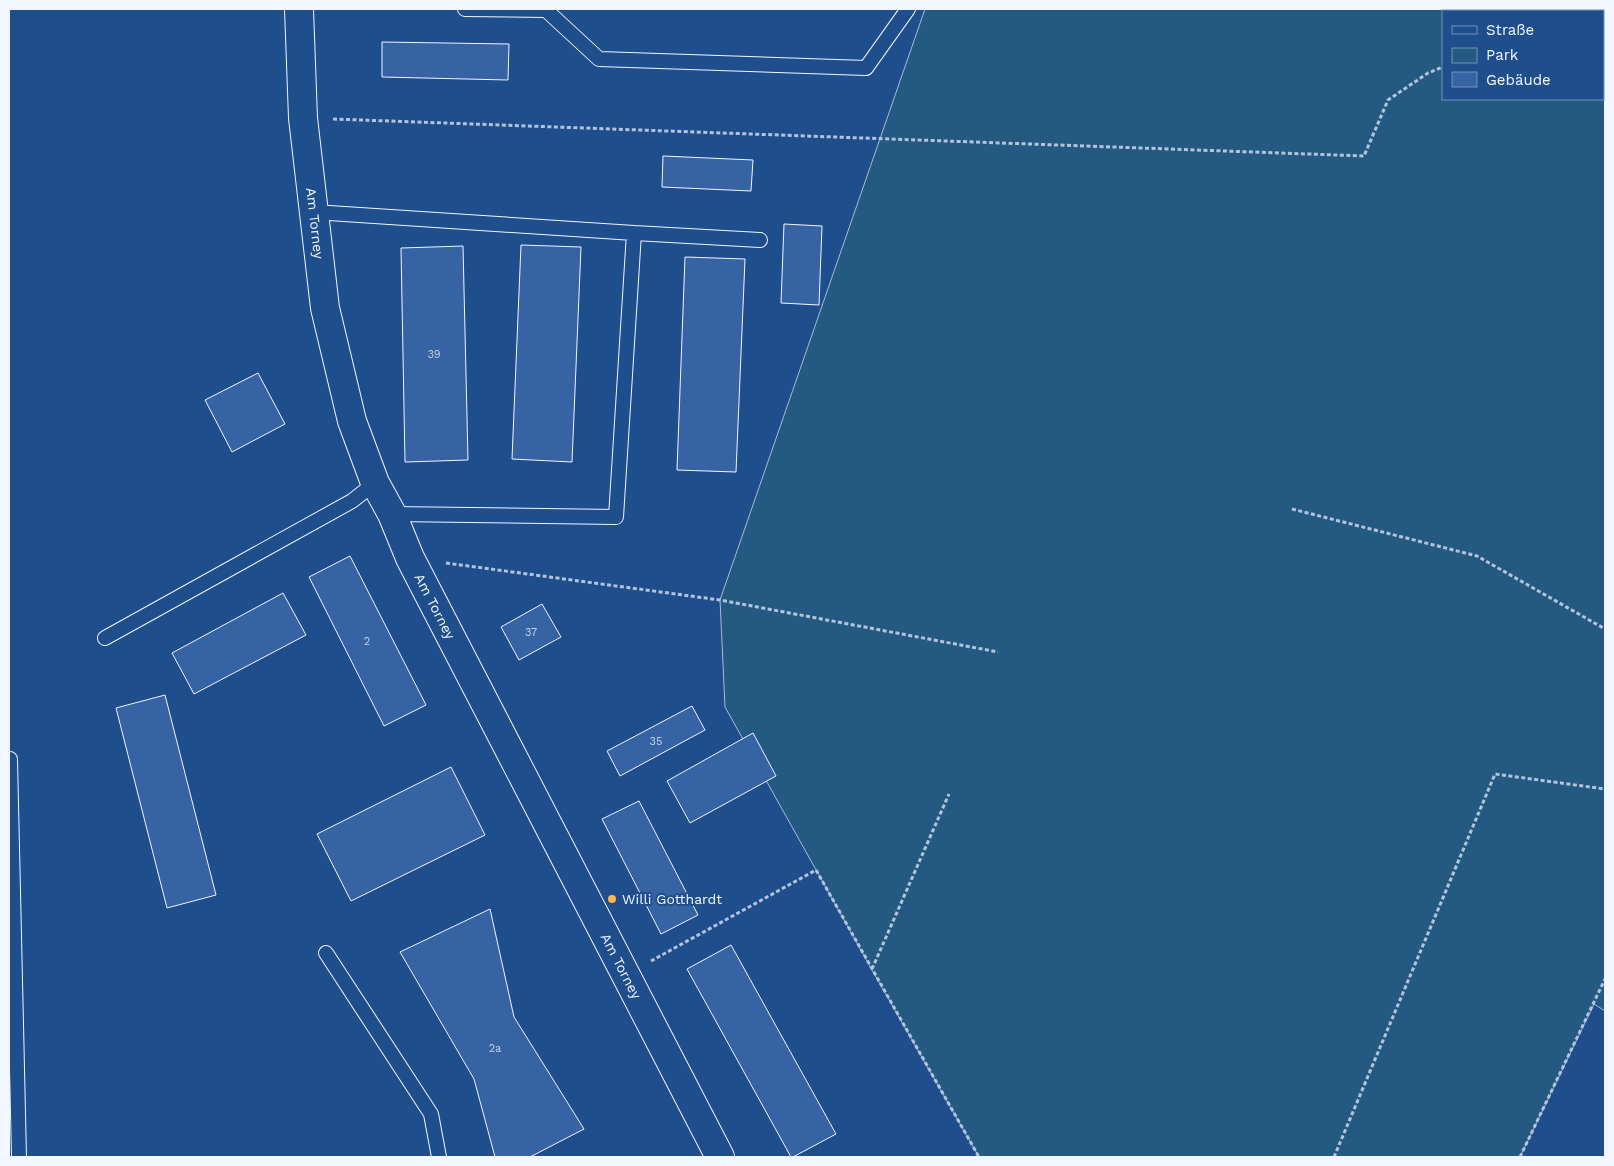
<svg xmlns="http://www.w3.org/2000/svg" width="1614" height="1166" font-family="'Work Sans',sans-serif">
<rect width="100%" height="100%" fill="#1f4e8c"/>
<path fill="#245a82" stroke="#a8bbd7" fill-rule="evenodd" d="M925 9H1605V1011L1594 1004 1520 1157H979L872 970 725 707 720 600ZM1443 11H1603V99H1443Z"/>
<path fill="#3563a3" stroke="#f2f6ff" d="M382 42 509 44 508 80 382 77Z
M663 156 753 160 751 191 662 187Z
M784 224 822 226 819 305 781 303Z
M521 245 581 247 572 462 512 459Z
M463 246 468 460 405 462 401 248Z
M685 257 745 259 736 472 677 470Z
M258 373 285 424 232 452 205 400Z
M350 556 426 705 384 726 309 577Z
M283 593 306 635 194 694 172 653Z
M542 604 561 637 519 660 501 627Z
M165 695 216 895 167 908 116 708Z
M692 706 705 730 620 776 607 751Z
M753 733 776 776 690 823 667 781Z
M451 767 485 835 351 901 317 834Z
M639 801 698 915 661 934 602 819Z
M490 909 514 1017 584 1129 530 1157H495L474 1079 400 952Z
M731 945 836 1134 793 1157H791L687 969Z"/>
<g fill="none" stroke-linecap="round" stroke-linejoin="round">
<g stroke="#f2f6ff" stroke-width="16">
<path id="lane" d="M465 9 546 10 599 59 866 68 908 9
M314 212 634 233 616 517 392 514
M634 233 760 240
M105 638 352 501 375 483
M10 759 19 1157
M326 953 431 1114 439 1157"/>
</g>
<g stroke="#f2f6ff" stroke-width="30">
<g id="secondary">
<path id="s1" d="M299 9 303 118 325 308 352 421 375 483 392 514 410 558 720 1157"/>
</g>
</g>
<path stroke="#b3c4dc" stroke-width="3" stroke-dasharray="4 2.5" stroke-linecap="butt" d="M1603 68H1605
M333 119 1364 156 1388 100 1428 73 1443 67
M1292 509 1477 556 1605 629
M446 563 720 600 998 652
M651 961 816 870 979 1157
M872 969 949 794
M1334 1157 1495 774 1605 789
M1520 1157 1605 979"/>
<use href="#lane" stroke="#1f4e8c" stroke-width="14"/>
<use href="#secondary" stroke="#1f4e8c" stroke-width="28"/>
</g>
<circle fill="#ffb74d" stroke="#1f4e8c" stroke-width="2" cx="612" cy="899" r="5"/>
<g text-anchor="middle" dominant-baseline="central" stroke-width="4" stroke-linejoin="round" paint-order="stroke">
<g font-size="11" fill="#c3d1e8">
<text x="434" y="354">39</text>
<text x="531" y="632">37</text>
<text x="367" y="641">2</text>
<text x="656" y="741">35</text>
<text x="495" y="1048">2a</text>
</g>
<g font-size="14" fill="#f2f6ff" stroke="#1f4e8c">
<text stroke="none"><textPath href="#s1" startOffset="215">Am Torney</textPath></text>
<text stroke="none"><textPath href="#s1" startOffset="620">Am Torney</textPath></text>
<text stroke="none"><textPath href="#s1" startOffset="1025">Am Torney</textPath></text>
</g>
<g font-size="14" fill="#f2f6ff" stroke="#1f4e8c" text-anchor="start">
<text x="622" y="899">Willi Gotthardt</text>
</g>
</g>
<rect width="1614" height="1166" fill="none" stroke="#f2f6ff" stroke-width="20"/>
<rect x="1442" y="10" width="162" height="90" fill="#1f4e8c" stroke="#7391ba"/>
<rect x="1452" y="26" width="25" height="8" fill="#1f4e8c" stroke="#7391ba"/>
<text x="1486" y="35" font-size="15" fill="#f2f6ff">Straße</text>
<rect x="1452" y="48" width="25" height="15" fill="#245a82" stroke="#7391ba"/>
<text x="1486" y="60" font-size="15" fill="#f2f6ff">Park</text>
<rect x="1452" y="72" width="25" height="15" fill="#3563a3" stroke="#7391ba"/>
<text x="1486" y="85" font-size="15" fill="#f2f6ff">Gebäude</text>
</svg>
